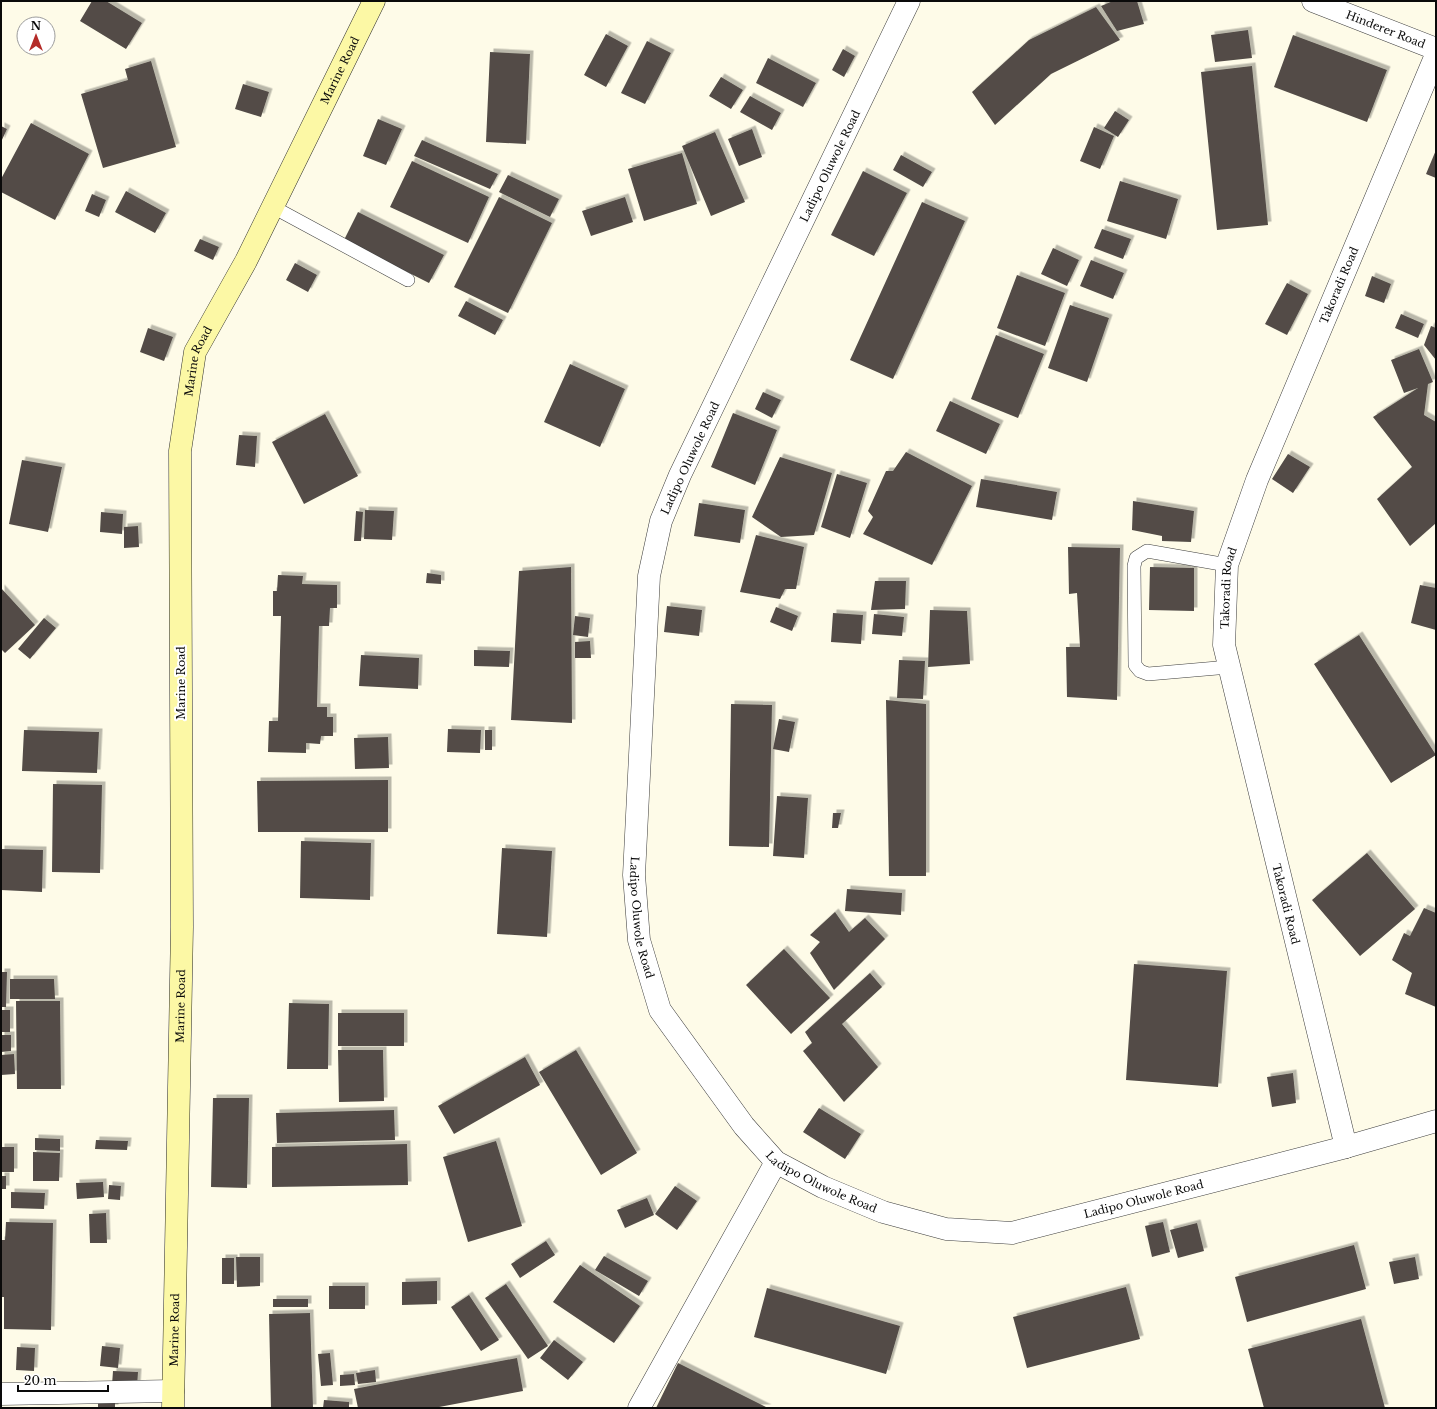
<svg xmlns="http://www.w3.org/2000/svg" width="1437" height="1409" font-family="'Libre Baskerville',serif">
<defs>
<filter id="shadow"><feDropShadow dx="3.5" dy="-3.5" stdDeviation="0" flood-color="#0004"/></filter>
</defs>
<rect width="100%" height="100%" fill="#fefbe8"/>
<path fill="#524c47" filter="url(#shadow)" d="M92 1H106L142 23 126 49 80 21Z
M1113 1H1137L1144 24 1117 31 1101 6Z
M1096 7 1120 40 1051 74 995 125 972 92 1029 40Z
M1248 30 1252 58 1215 62 1211 35Z
M606 34 628 46 606 87 584 75Z
M1293 35 1387 70 1367 122 1274 87Z
M647 41 671 53 645 104 621 93Z
M843 49 855 56 844 77 832 70Z
M490 52 530 54 526 144 486 142Z
M768 58 816 83 803 107 756 83Z
M151 61 176 147 103 168 81 94 128 80 125 69Z
M1252 66 1268 225 1217 230 1201 72Z
M721 77 743 90 731 109 709 96Z
M243 84 269 92 261 117 235 109Z
M750 96 781 113 772 130 740 112Z
M1115 111 1129 120 1118 137 1104 128Z
M378 119 402 129 386 165 363 156Z
M31 123 89 154 55 220 1 192V179Z
M1 126 7 129 1 142Z
M1094 127 1114 136 1100 169 1080 161Z
M752 129 762 157 739 166 728 139Z
M715 132 745 202 711 216 682 146Z
M422 140 498 174 490 189 414 156Z
M1436 150V178L1426 174Z
M682 153 697 204 644 221 628 169Z
M901 155 932 172 923 187 893 170Z
M412 161 489 197 468 243 390 207Z
M863 171 907 193 874 256 831 235Z
M508 175 559 199 550 217 499 192Z
M1120 181 1178 199 1166 239 1107 221Z
M126 191 166 213 155 233 115 212Z
M92 194 106 200 99 217 85 211Z
M499 197 552 223 508 313 454 287Z
M625 197 633 222 591 236 582 211Z
M922 202 965 221 893 379 850 360Z
M358 212 444 255 429 283 344 240Z
M1102 229 1131 239 1123 259 1094 248Z
M200 239 219 247 213 260 194 251Z
M1053 248 1079 260 1067 286 1041 274Z
M1091 260 1124 273 1113 299 1080 286Z
M295 263 317 275 308 292 286 280Z
M1017 275 1065 293 1045 346 997 328Z
M1372 276 1391 284 1384 303 1365 296Z
M1287 283 1308 294 1287 335 1265 324Z
M466 301 503 320 495 335 458 316Z
M1070 305 1109 318 1087 382 1048 368Z
M1401 314 1424 324 1418 338 1395 328Z
M1431 326 1436 328V360L1424 345Z
M148 328 173 337 164 361 140 352Z
M996 335 1044 354 1018 418 971 399Z
M1419 349 1433 382 1428 384 1424 415 1436 422V523L1410 546 1377 499 1412 467 1373 417 1418 388 1404 393 1391 360Z
M570 364 625 389 600 447 544 422Z
M763 392 781 400 772 418 755 409Z
M950 401 1000 424 986 454 936 431Z
M733 413 777 430 755 485 711 467Z
M325 414 358 476 304 504 272 442Z
M239 435 257 436 255 467 236 465Z
M906 452 972 486 932 565 863 534 873 517 868 511 886 471H893Z
M1288 454 1310 467 1293 493 1272 479Z
M780 457 832 473 814 535 781 537 752 517Z
M22 460 62 467 48 532 9 524Z
M837 474 867 483 850 538 821 527Z
M981 479 1057 492 1052 520 976 507Z
M1133 501 1194 511 1191 542 1162 541V536L1132 530Z
M699 503 745 510 740 543 694 536Z
M365 510 394 511 392 540 364 539Z
M356 511 363 512 361 541H354Z
M101 512 123 514 122 534 100 532Z
M138 526 139 547 124 548V527Z
M756 535 804 547 796 589H785L780 599 740 592Z
M1068 547 1120 548 1117 700 1067 697 1066 647H1080L1077 593 1069 594Z
M571 567 572 723 511 720 519 571Z
M1150 567 1194 568V611L1149 610Z
M427 573 441 575V584L426 583Z
M278 575 303 576 302 584 337 585V608H330L329 626H319L317 707H327V717H333V736H321L320 744 306 743V753L268 752 269 721H278L281 616H273V591H277Z
M875 581H906L905 609 871 610Z
M1420 585 1436 588V630L1411 623Z
M1 588 35 625 5 653 1 649Z
M667 606 702 610 699 636 664 632Z
M776 607 798 616 792 631 770 622Z
M930 610 967 611 970 664 928 667Z
M833 613 863 615 861 644 831 642Z
M874 614 904 617 902 636 872 634Z
M575 616 590 618 588 637 573 635Z
M44 618 56 628 30 659 18 649Z
M1359 635 1436 755 1391 783 1314 664Z
M590 641 591 658H575V642Z
M474 650 510 651 509 667 474 666Z
M361 655 419 658 418 689 359 686Z
M899 660 925 661 923 699 897 698Z
M886 700 926 704V876H889Z
M731 704 772 705 769 847 729 846Z
M779 719 795 722 789 752 773 749Z
M448 729 481 730 480 753 447 752Z
M24 730 99 732 97 773 22 771Z
M485 730H492V750H485Z
M388 737 389 768 355 769 354 738Z
M388 780V832H258L257 781Z
M53 784 102 785 100 873 52 872Z
M777 796 808 798 804 858 773 856Z
M833 813H841L838 828H832Z
M301 841 371 843 370 900 300 898Z
M502 848 552 851 547 937 497 934Z
M1 849 43 850 42 892 1 890Z
M1367 853 1415 909 1360 956 1312 900Z
M847 889 902 893 901 915 845 911Z
M1424 908 1436 913V1007L1405 994 1412 973 1392 960 1404 933 1410 936Z
M835 912 849 932 865 918 885 939 834 990 810 953 820 942 810 935Z
M784 949 830 998 791 1034 746 985Z
M1134 964 1227 971 1218 1087 1126 1080Z
M1 972H7L6 1007H1Z
M870 973 882 987 842 1024 878 1067 844 1102 803 1051 812 1043 805 1032Z
M10 979H54L55 999H10Z
M16 1001H60L61 1089H17Z
M289 1003 329 1004 328 1069H287Z
M1 1010H10V1032H1Z
M338 1013H404V1046H338Z
M1 1035H11V1051L1 1052Z
M338 1050H383L384 1101 339 1102Z
M576 1050 637 1153 601 1175 539 1072Z
M14 1054 15 1074 1 1075V1055Z
M525 1057 540 1085 454 1134 438 1106Z
M1293 1073 1296 1103 1272 1107 1267 1077Z
M213 1098H249L247 1188 211 1187Z
M819 1108 861 1134 845 1159 803 1132Z
M394 1110 395 1140 277 1143 276 1113Z
M35 1138 60 1139V1151L35 1150Z
M96 1140 128 1141 127 1150 95 1149Z
M496 1141 522 1226 468 1242 443 1157Z
M407 1144 408 1185 272 1187V1147Z
M1 1147H14V1172H1Z
M33 1152 60 1153 59 1181H33Z
M1 1176H6V1189H1Z
M103 1182 104 1197 77 1199 76 1183Z
M109 1185 121 1186 120 1200 108 1199Z
M675 1186 697 1201 677 1230 655 1214Z
M11 1192 45 1193 44 1209 11 1208Z
M647 1198 654 1215 625 1228 617 1210Z
M106 1213 107 1243H90L89 1214Z
M6 1222 53 1223 51 1330 4 1329V1297H1V1240H5Z
M1163 1222 1170 1252 1152 1257 1145 1226Z
M1197 1223 1204 1251 1178 1258 1170 1230Z
M546 1241 555 1255 520 1278 511 1264Z
M1354 1245 1366 1289 1247 1322 1235 1277Z
M604 1256 648 1281 639 1296 595 1270Z
M236 1257H260V1286L237 1287Z
M1415 1257 1419 1279 1394 1284 1389 1262Z
M222 1258H234V1284H222Z
M580 1265 640 1306 614 1343 553 1302Z
M437 1281V1304L402 1305V1282Z
M506 1284 548 1346 528 1359 485 1298Z
M329 1286H365V1309H329Z
M1126 1287 1140 1339 1027 1368 1013 1317Z
M767 1288 900 1326 886 1374 754 1337Z
M469 1295 499 1340 481 1351 451 1307Z
M273 1299H308V1307H273Z
M310 1313 313 1408H271L269 1314Z
M1361 1319 1385 1408H1264L1248 1349Z
M554 1340 583 1362 568 1380 540 1358Z
M102 1346 120 1348 118 1368 100 1366Z
M17 1347 35 1348 34 1371 16 1370Z
M330 1353 333 1385 321 1386 318 1354Z
M517 1358 523 1391 434 1408H358L354 1389Z
M678 1363 768 1408H656Z
M375 1370 376 1382 358 1384 356 1373Z
M113 1371 138 1372 137 1387 112 1385Z
M354 1374 355 1385 340 1386V1375Z
M324 1400 349 1402V1408H323Z
M98 1401 115 1402V1408H98Z"/>
<g fill="none" stroke-linecap="round" stroke-linejoin="round">
<g stroke="#3d3d3d" stroke-width="14">
<path id="lane" d="M273 207 408 280
M1227 565 1147 551 1136 558 1134 566 1135 665 1140 671 1148 674 1229 667"/>
</g>
<g stroke="#3d3d3d" stroke-width="23">
<g id="street">
<path id="s1" d="M909 1 680 475 661 521 649 576 634 875 639 940 660 1010 744 1126 776 1162 823 1187 883 1212 946 1229 1012 1233 1346 1147 1436 1121"/>
<path id="s2" d="M1313 1 1436 49"/>
<path id="s3" d="M1346 1147 1224 645 1227 565 1257 480 1436 55"/>
<path d="M1 1394 173 1391"/>
<path d="M639 1408 776 1162"/>
</g>
</g>
<g stroke="#2c2c2c" stroke-width="23">
<g id="secondary">
<path id="s4" d="M173 1408 182 927 180 451 195 352 246 261 374 1"/>
</g>
</g>
<use href="#lane" stroke="#fff" stroke-width="13"/>
<use href="#street" stroke="#fff" stroke-width="22"/>
<use href="#secondary" stroke="#fcf8a5" stroke-width="22"/>
</g>
<g text-anchor="middle" dominant-baseline="central" stroke-width="4" stroke-linejoin="round" paint-order="stroke">
<g font-size="11" fill="#0a0a0a" stroke="#fff">
<text stroke="none"><textPath href="#s2" startOffset="78">Hinderer Road</textPath></text>
<text stroke="none"><textPath href="#s4" startOffset="1374">Marine Road</textPath></text>
<text transform="translate(830 166) rotate(-64)">Ladipo Oluwole Road</text>
<text stroke="none"><textPath href="#s3" startOffset="898">Takoradi Road</textPath></text>
<text stroke="none"><textPath href="#s4" startOffset="1049">Marine Road</textPath></text>
<text transform="translate(690 458) rotate(-65)">Ladipo Oluwole Road</text>
<text stroke="none"><textPath href="#s3" startOffset="574">Takoradi Road</textPath></text>
<text transform="translate(181 683) rotate(-90)">Marine Road</text>
<text transform="translate(1286 904) rotate(76)">Takoradi Road</text>
<text stroke="none"><textPath href="#s1" startOffset="975">Ladipo Oluwole Road</textPath></text>
<text stroke="none"><textPath href="#s4" startOffset="402">Marine Road</textPath></text>
<text stroke="none"><textPath href="#s1" startOffset="1311">Ladipo Oluwole Road</textPath></text>
<text stroke="none"><textPath href="#s1" startOffset="1647">Ladipo Oluwole Road</textPath></text>
<text stroke="none"><textPath href="#s4" startOffset="78">Marine Road</textPath></text>
</g>
</g>
<rect width="1437" height="1409" fill="none" stroke="#0a0a0a" stroke-width="4"/>
<g transform="translate(36 36)"><circle r="19" fill="#ffffff" stroke="#9d9d9d"/>
<path d="M0-3L7 15L0 10L-7 15Z" fill="#b42b28"/>
<text y="-6" font-size="11" font-weight="bold" text-anchor="middle" fill="#0a0a0a">N</text>
</g>
<path d="M18 1385v6h90v-6" fill="none" stroke="#0a0a0a" stroke-width="2"/>
<text x="24" y="1385" font-size="12" fill="#0a0a0a" stroke="#ffffff" stroke-width="3" paint-order="stroke">20 m</text>
</svg>
